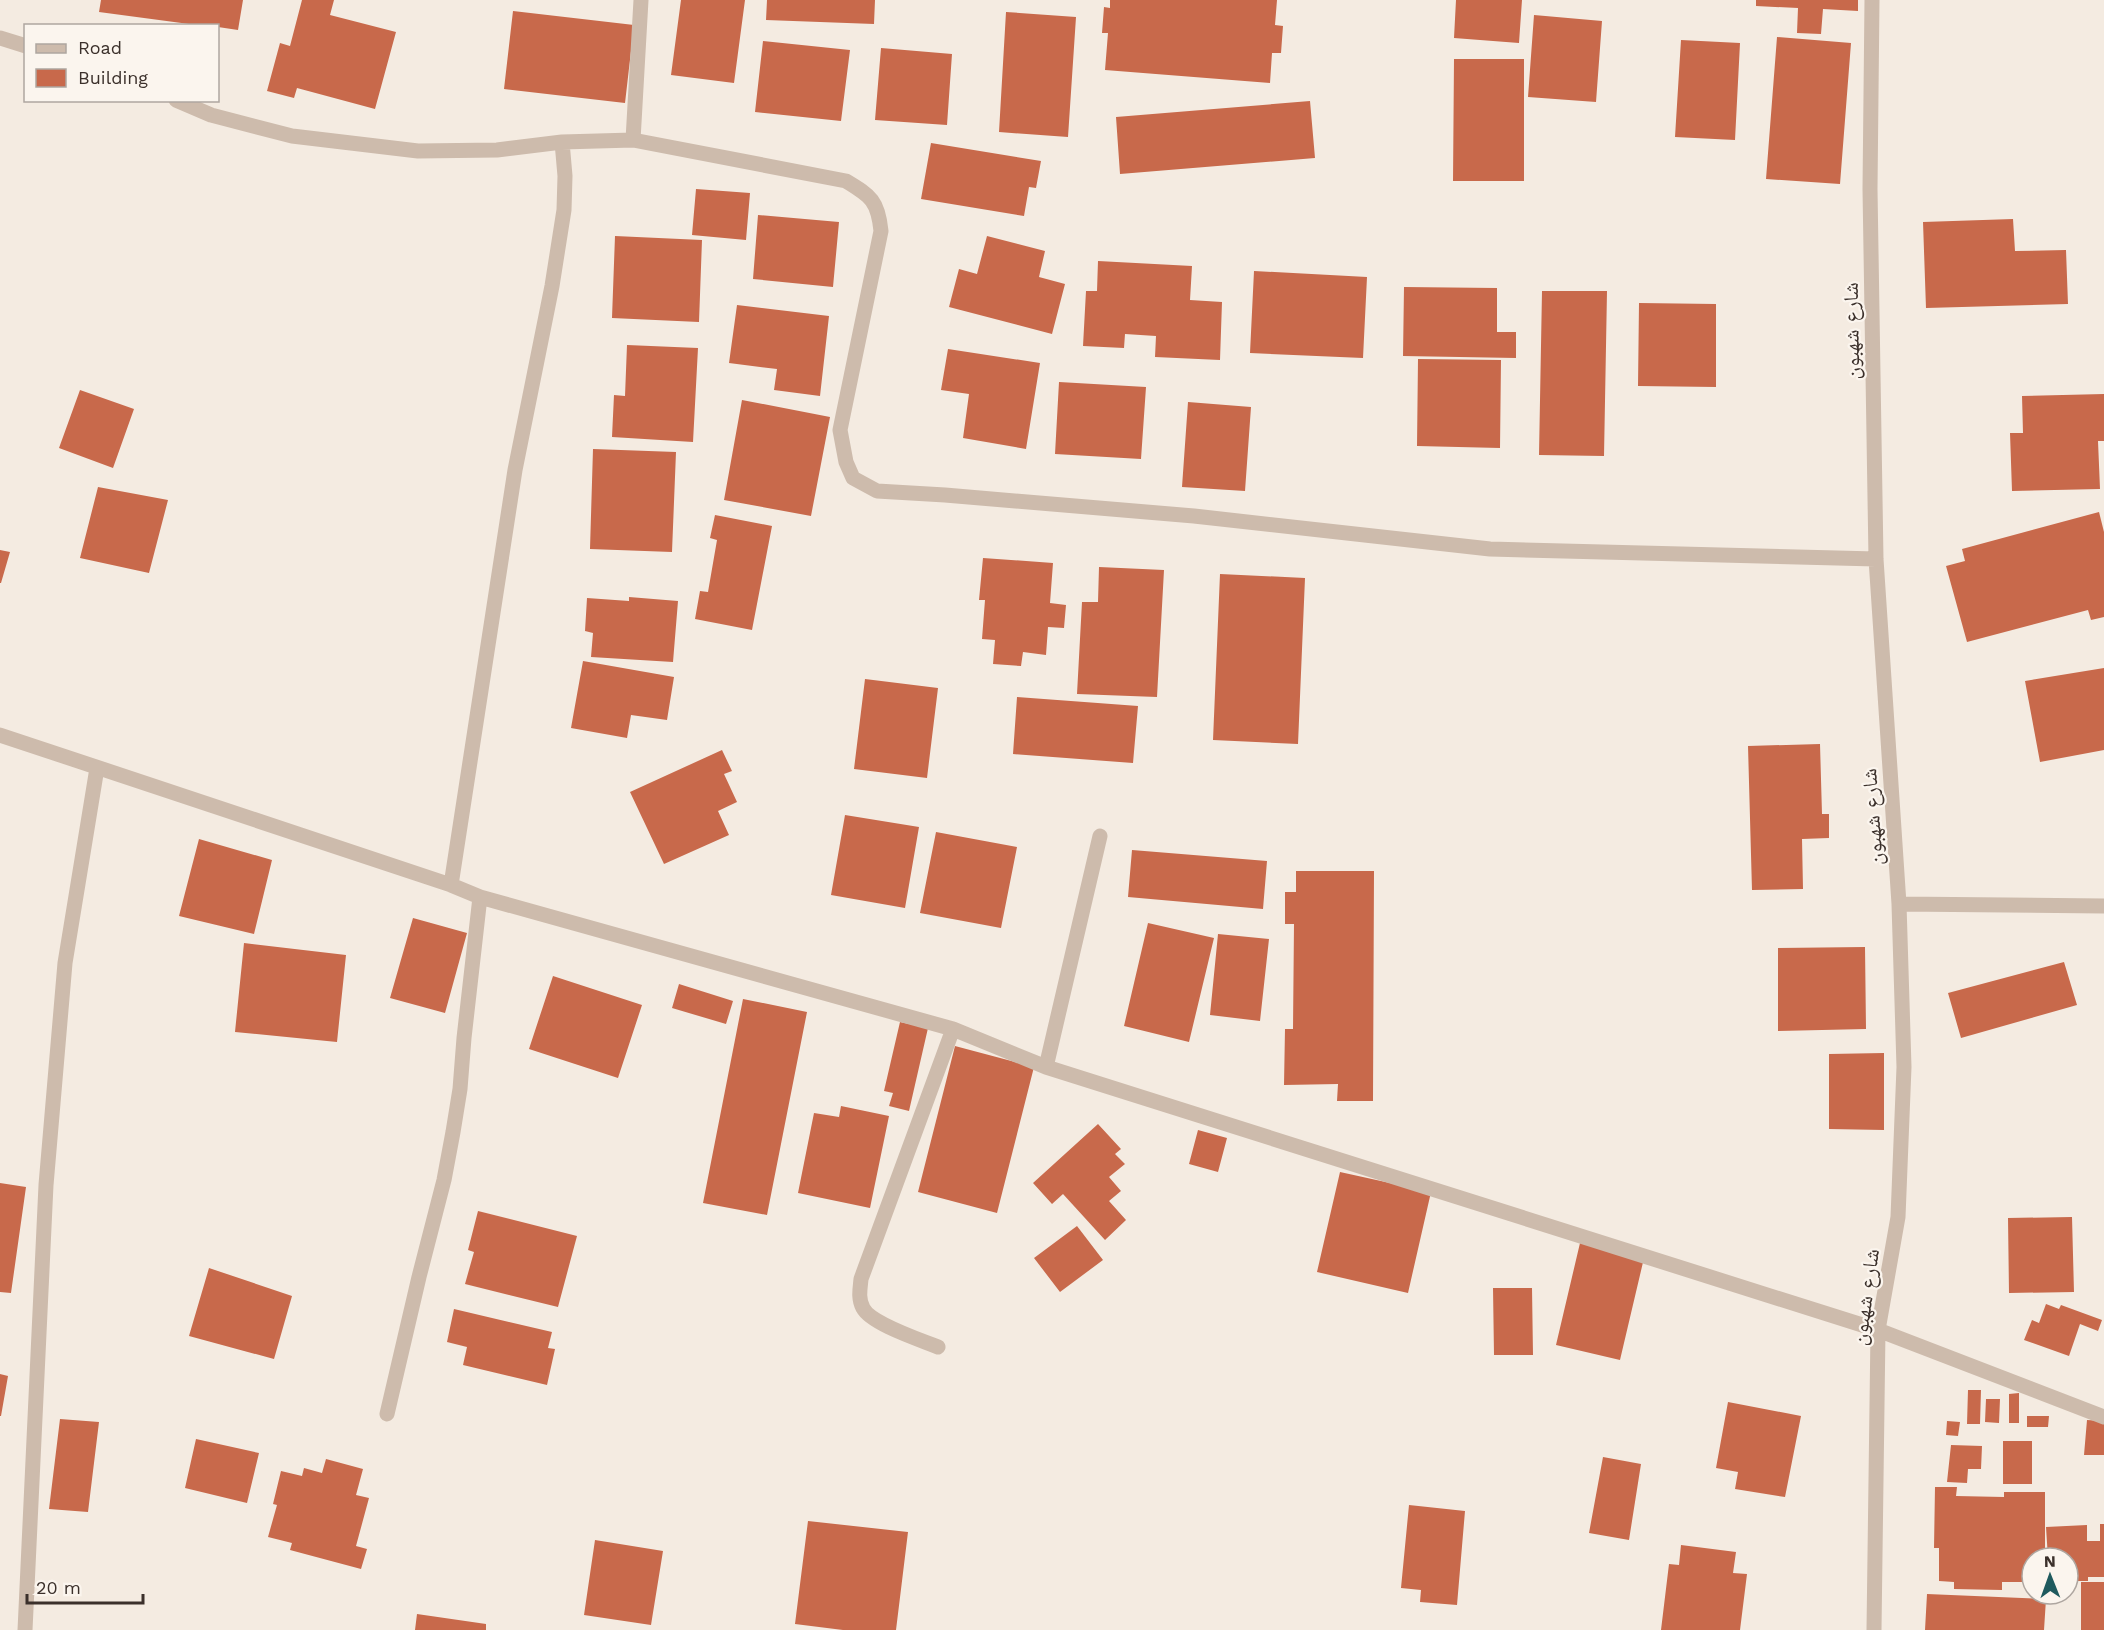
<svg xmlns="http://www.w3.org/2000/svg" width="2104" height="1630" font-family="'Work Sans','Noto Naskh Arabic',sans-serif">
<rect width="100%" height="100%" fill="#f4ebe1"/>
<path fill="#c8694b" d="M101 0H243L238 30 218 27V26H204L99 12Z
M302 0H334L330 15 396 32 375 109 297 88 294 98 267 91 280 43 290 46Z
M681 0H745L734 83 671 75Z
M767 0H875L874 24 766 20Z
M1110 0H1277L1275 25 1283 26 1281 53H1272L1270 83 1105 70 1108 33H1102L1104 7 1110 8Z
M1456 0H1522L1519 43 1454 38Z
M1756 0H1858V11L1823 9 1821 34 1797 33 1798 8 1756 6Z
M513 11 634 25 625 103 504 89Z
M1006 12 1076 17 1068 137 999 132Z
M1534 15 1602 21 1596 102 1528 97Z
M1777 37 1851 43 1840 184 1766 179Z
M1681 40 1740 43 1735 140 1675 137Z
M763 41 850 50 841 121 755 112Z
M881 48 952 54 947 125 875 120Z
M1454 59H1524V181H1453Z
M1310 101 1315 158 1120 174 1116 117Z
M931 143 1041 161 1036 188 1029 187 1024 216 921 199Z
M696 189 750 193 746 240 692 235Z
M758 215 839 222 833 287 753 279Z
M2013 219 2015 251 2066 250 2068 304 1926 308 1923 222Z
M615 236 702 240 699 322 612 318Z
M987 236 1045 251 1039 277 1065 284 1052 334 949 307 959 269 977 274Z
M1098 261 1192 266 1190 300 1222 302 1220 360 1155 357 1156 336 1125 334 1124 348 1083 346 1086 291H1097Z
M1254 271 1367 277 1363 358 1250 353Z
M1404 287 1497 288V332H1516V358L1403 356Z
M1542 291H1607L1604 456 1539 455Z
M1639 303 1716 304V387L1638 386Z
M737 305 829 316 820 396 774 390 777 369 729 363Z
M627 345 698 348 693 442 612 437 614 395 625 396Z
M948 349 1040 363 1026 449 963 438 969 394 941 390Z
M1418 359 1501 360 1500 448 1417 446Z
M1059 382 1146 387 1141 459 1055 454Z
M80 390 134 409 113 468 59 448Z
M2104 394V441H2098L2100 489 2012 491 2010 433H2023L2022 396Z
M742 400 830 417 811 516 724 500Z
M1188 402 1251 407 1245 491 1182 487Z
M593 449 676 452 672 552 590 549Z
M98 487 168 500 149 573 80 558Z
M2099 512 2104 532V617L2091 620 2088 610 1967 642 1946 566 1965 561 1962 549Z
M715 515 772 526 752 630 695 619 700 591 708 592 717 540 710 538Z
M0 550 10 552 1 583H0Z
M983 558 1053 563 1050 603 1066 605 1064 628 1048 627 1046 655 1023 652 1021 666 993 664 995 640 982 639 985 600H979Z
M1099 567 1164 570 1157 697 1077 694 1082 602H1098Z
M1220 574 1305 578 1298 744 1213 740Z
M629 597 678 601 673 662 591 657 593 633 585 631 587 598 629 601Z
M583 661 674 677 667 720 631 715 627 738 571 728Z
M2104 668V750L2040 762 2025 681Z
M865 679 938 688 927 778 854 769Z
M1017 697 1138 706 1133 763 1013 754Z
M1820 744 1822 814H1829V838L1802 839 1803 889 1752 890 1748 746Z
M722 750 732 771 724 774 737 802 718 811 729 835 664 864 630 792Z
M845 815 919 827 905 908 831 895Z
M936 832 1017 847 1001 928 920 913Z
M199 839 272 860 254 934 179 916Z
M1132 850 1267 861 1263 909 1128 897Z
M1296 871H1374L1373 1101H1337L1338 1084 1284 1085 1285 1029H1293L1294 924H1285V892H1296Z
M413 918 467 933 445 1013 390 998Z
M1148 923 1214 938 1189 1042 1124 1026Z
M1218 934 1269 939 1260 1021 1210 1015Z
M244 943 346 955 337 1042 235 1032Z
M1865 947 1866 1029 1778 1031V948Z
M2064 962 2077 1005 1961 1038 1948 993Z
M553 976 642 1005 618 1078 529 1049Z
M679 984 733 1001 726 1024 672 1008Z
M743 999 807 1012 767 1215 703 1203Z
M900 1022 928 1028 909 1111 889 1106 893 1093 884 1091Z
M955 1046 1034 1067 997 1213 918 1192Z
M1884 1053V1130L1829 1129V1054Z
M841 1106 889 1116 870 1208 798 1193 814 1113 839 1117Z
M1098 1124 1121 1149 1115 1154 1125 1164 1109 1177 1121 1191 1109 1201 1126 1220 1105 1240 1063 1194 1052 1204 1033 1183Z
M1198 1130 1227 1138 1218 1172 1189 1164Z
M1340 1172 1431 1192 1408 1293 1317 1272Z
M0 1183 26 1187 11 1293 0 1292Z
M478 1211 577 1236 558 1307 465 1284 474 1252 468 1250Z
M2072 1217 2074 1292 2009 1293 2008 1218Z
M1077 1226 1103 1260 1060 1292 1034 1258Z
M1580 1243 1644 1258 1620 1360 1556 1345Z
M209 1268 292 1296 274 1359 189 1336Z
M1493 1288H1532L1533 1355H1494Z
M2046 1304 2059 1309 2061 1305 2102 1320 2098 1331 2080 1324 2069 1356 2024 1340 2032 1320 2039 1323Z
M454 1309 552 1332 548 1348 555 1349 547 1385 463 1365 467 1347 447 1342Z
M0 1374 8 1376 1 1416H0Z
M1968 1390H1981L1980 1424H1967Z
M2019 1393V1423H2009V1394Z
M1986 1399H2000L1999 1423 1985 1422Z
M1728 1402 1801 1416 1785 1497 1735 1489 1738 1472 1716 1468Z
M2027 1416H2049L2048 1427H2027Z
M60 1419 99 1422 88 1512 49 1509Z
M2087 1420 2104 1421V1455H2084Z
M1947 1421 1960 1422 1958 1436 1946 1435Z
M196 1439 259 1453 247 1503 185 1488Z
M2003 1441H2032V1484H2003Z
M1951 1445 1982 1446 1981 1469H1968L1967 1483 1947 1482Z
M1603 1457 1641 1464 1629 1540 1589 1533Z
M326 1459 363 1469 356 1495 369 1498 356 1546 367 1549 361 1569 290 1550 292 1543 268 1537 277 1505 273 1504 281 1471 302 1476 304 1468 322 1473Z
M1935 1487H1957L1956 1496 2004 1497V1492H2045V1558H2032V1564H2030V1582H2002V1590L1954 1589V1582L1939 1581V1548H1934Z
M1409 1505 1465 1511 1457 1605 1420 1602 1421 1590 1401 1588Z
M808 1521 908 1532 896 1630H843L795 1624Z
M2100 1524H2104V1577H2088V1581H2068V1558H2048L2046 1527 2087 1525V1541H2100Z
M595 1540 663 1551 651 1625 584 1615Z
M1681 1545 1736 1552 1733 1573 1747 1574 1740 1630H1661L1669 1564 1679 1565Z
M2081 1582H2104V1630H2081Z
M1927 1594 2046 1599 2044 1630H1925Z
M417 1614 486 1624V1630H415Z"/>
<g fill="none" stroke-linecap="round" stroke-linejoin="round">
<path stroke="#cdbbac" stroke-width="15" d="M1872 0 1870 189 1876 559 1899 904 1904 1067 1898 1217 1878 1330 1874 1630
M0 38 26 46
M176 100 211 115 292 136 418 151 497 150 562 142 633 140 846 181C871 196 878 201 881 231L840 430 846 462 853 478 877 491 945 495 1194 516 1490 549 1876 559
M633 140 641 0
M0 735 451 885 480 897 953 1029 1046 1067 1878 1330 2104 1417
M451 885 515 470 552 286 564 210 565 176 562 142
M1899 904 2104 906
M1046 1067 1100 836
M938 1347C921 1340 871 1324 863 1308 858 1299 860 1289 861 1279L953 1029
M387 1414 419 1277 444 1180 453 1132 460 1089 464 1038 480 897
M25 1630 46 1185 65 963 97 768"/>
</g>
<g text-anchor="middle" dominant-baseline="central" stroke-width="4.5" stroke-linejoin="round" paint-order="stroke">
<g font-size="21" fill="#3b302b" stroke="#fbf5ee">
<text transform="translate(1851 331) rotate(-91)">شارع شهبون</text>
<text transform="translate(1872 817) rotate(-94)">شارع شهبون</text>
<text transform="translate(1865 1297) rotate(-82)">شارع شهبون</text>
</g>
</g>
<rect x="24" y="24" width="195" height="78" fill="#fbf5ee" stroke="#aea6a0" stroke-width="1.5"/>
<rect x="36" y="44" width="30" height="9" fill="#cdbbac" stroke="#aea6a0" stroke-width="1.5"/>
<text x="78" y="54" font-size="18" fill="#3b302b">Road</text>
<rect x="36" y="69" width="30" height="18" fill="#c8694b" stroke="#aea6a0" stroke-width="1.5"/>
<text x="78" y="84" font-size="18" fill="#3b302b">Building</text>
<g transform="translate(2050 1576) rotate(359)"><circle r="28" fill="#fbf5ee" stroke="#aea6a0" stroke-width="1.5"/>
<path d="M0-4.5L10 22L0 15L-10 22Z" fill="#1f5a5e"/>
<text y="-9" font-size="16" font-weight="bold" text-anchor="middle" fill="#3b302b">N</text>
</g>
<path d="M27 1594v9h116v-9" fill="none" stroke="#3b302b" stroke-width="3"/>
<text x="36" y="1594" font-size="18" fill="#3b302b" stroke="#fbf5ee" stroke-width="4.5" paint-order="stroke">20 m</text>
</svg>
